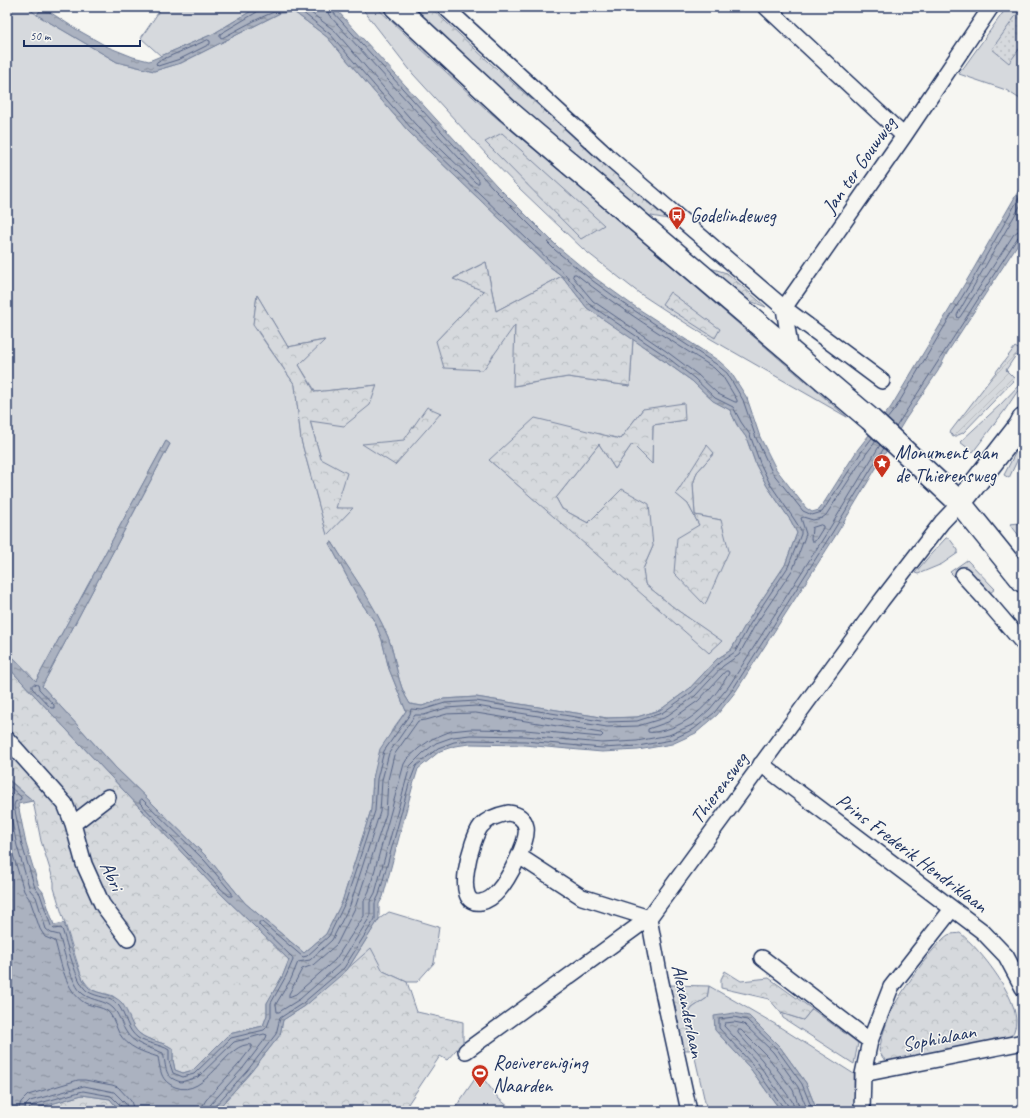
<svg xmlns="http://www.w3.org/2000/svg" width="1030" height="1118" font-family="Caveat,sans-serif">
<defs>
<pattern id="forest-crowns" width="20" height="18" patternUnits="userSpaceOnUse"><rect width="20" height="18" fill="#d6d9dd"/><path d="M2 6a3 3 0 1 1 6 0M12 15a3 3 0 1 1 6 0" fill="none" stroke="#b7bbc0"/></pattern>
<pattern id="park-dots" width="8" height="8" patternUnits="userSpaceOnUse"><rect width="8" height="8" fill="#d6d9dd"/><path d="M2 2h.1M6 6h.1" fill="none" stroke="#b7bbc0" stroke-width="1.8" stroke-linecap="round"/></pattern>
<pattern id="garden-furrows" width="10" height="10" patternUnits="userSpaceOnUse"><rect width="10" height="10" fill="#d6d9dd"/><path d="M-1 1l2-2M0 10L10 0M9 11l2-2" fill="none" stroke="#b7bbc0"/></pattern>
<pattern id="water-ripples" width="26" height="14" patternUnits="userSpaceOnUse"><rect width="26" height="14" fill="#abb2c0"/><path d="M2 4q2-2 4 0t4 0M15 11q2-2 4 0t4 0" fill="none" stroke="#8a919f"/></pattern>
</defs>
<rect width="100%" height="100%" fill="#f6f6f2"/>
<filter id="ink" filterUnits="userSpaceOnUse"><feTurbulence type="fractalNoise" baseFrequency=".025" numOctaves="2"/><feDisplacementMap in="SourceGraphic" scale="8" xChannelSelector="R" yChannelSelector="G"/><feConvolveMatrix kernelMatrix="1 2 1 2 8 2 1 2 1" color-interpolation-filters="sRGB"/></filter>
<g filter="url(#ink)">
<path fill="#d6d9dd" stroke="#78849e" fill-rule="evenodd" d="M7 7H27L37 15 117 62 154 71 181 63 280 13 294 12 327 37 408 131 549 266 562 276 496 311 486 262 454 278 484 291 436 341 515 325 514 386 568 377 630 386 633 339 692 381 712 400 730 410 737 425 746 437 756 465 767 486 791 521 797 533 785 565 747 622 731 650 717 659 689 689 660 710 637 717 607 718 476 697 444 699 422 706 410 704C396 683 397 660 388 637 374 604 351 573 332 542L329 543 360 601 375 622 382 640 389 669 406 711 392 730 373 778 371 810 342 902 326 934 304 953 245 903 208 858 115 767 42 686 170 444 166 441 36 681 7 651ZM257 295 288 347 324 340 299 365 316 392 377 385 310 421 335 508 352 509 327 534 301 440 295 385 253 325ZM643 409 685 420 653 425 652 464 632 444 615 469 599 444 556 498 562 509 588 523 622 489 653 546 643 569 645 584 677 610 721 641 710 652 489 460 598 434 620 439ZM714 453 697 472 693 484 695 515 721 520 699 525 688 504 676 493Z
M162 7H194L196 9 198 7H255L256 8 213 34 161 56 141 38Z
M361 7H376L486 109 591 197 847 417 711 339 665 310 639 293 583 249 519 188 487 155 413 74Z
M1007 7H1023V101L1006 90 959 74Z
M1023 383 1005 410 973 452 960 442 1000 405 1020 384Z
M1023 438V448L1009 478 1004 475Z
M1019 523 1023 525V541L1010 524Z
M946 538H949L958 550V553L942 564 918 574 915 573 931 554Z
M967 560 995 589 990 593 963 570 954 576 950 572Z
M389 912 439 927 434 963 417 982H407L383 971 347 970 379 919Z
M709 986 775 1024 854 1074 855 1111H817L806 1083 780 1047 715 1016V1030L750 1068 781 1111H738L737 1109 730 1111H707L686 1018 692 1008 707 998Z
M812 1009 858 1043 854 1064 783 1018 781 1013 803 1020Z
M479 1073 499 1099 514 1111H453Z"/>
<path fill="url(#forest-crowns)" stroke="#78849e" d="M408 7H430L489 62 668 219 646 215 529 116Z
M502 133 604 225 581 239 485 142Z
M486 262 496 311 562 276 587 308 633 339 630 386 568 377 513 386 515 325 483 370 444 368 436 341 484 291 453 279Z
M710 268 727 273 766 307 750 301Z
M670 292 720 329 715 338 662 304Z
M257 295 288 347 325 340 299 365 315 392 377 385 370 405 344 426 310 421 321 459 347 473 336 508H353L327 535 301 440 295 385 253 324Z
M684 403 685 420 653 425 652 464 632 444 615 469 599 444 556 498 562 509 588 523 622 489 649 504 653 546 643 569 645 584 677 610 722 641 709 653 489 460 535 418 620 439 643 409Z
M427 407 441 413 395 465 362 444 404 440Z
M707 445 714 453 697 472 693 484 695 515 721 520 729 551 705 605 674 573 677 538 699 525 688 504 676 494Z
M7 666 217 890 289 960 283 975 267 1003V1015L263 1026 229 1034 193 1070 183 1073 175 1070 173 1060V1049C163 1041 149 1042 139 1033 127 1023 127 1005 113 996 109 994 104 994 101 993 91 991 87 985 82 978L54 888V882L41 841 33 801 7 778Z
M960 933C980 949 1026 1005 1014 1031 1013 1035 1008 1037 1005 1040L889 1062 883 1058 879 1051C882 1036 886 1022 893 1008 901 992 935 943 948 935 952 933 957 934 960 933Z
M371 948 383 971 407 982 417 1012 463 1022V1042L447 1060 440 1056 406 1107 404 1111H216L250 1073 280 1035 283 1020 305 1006Z
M725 971 741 981 769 978 812 1009 803 1020 781 1013 769 999 721 988V979Z
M670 985 709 986 707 998 692 1008 686 1018 693 1050H682Z
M82 1095 110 1099 120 1111H27Z"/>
<path fill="url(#park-dots)" stroke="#78849e" d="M1022 7 1023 44 1009 63 992 49Z"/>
<path fill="url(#garden-furrows)" stroke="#78849e" d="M1015 347 1023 352V359L1016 355 1006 370 1015 379 963 433 953 437 950 432Z"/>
<path fill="url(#water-ripples)" stroke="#717e99" d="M42 7 76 29 108 47 133 57 149 61 213 34 258 7H334L496 185 558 247 595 278 631 304 719 361 730 371 747 398 760 437 776 469 806 508 812 512 819 510 825 501 858 449 891 407 970 275 1023 183V236L947 353 938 371 905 420 836 535 736 691 717 715 696 733 672 744 638 750 602 752 524 745 470 744 455 746 440 751 418 769 413 785 383 897 379 904V919L347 970 305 1006 283 1020 280 1035 250 1073 216 1111H120L110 1099 82 1095 27 1111H8L7 1109V779L33 801 18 804 26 844 39 887 43 892 54 925 64 923C69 937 79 980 89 988 99 995 113 993 122 1003 129 1012 130 1026 140 1034 150 1042 163 1041 173 1049V1060L175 1070 183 1073 193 1070 229 1034 263 1026 267 1015V1003L283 975 289 960 217 890 7 666V651L36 681 166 441 170 444 42 686 115 767 208 858 245 903 304 953 326 934 342 902 371 810 373 778 380 749 406 711 389 669 382 640 375 622 360 601 329 543 332 542C351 573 374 603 388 637 397 660 396 683 410 704L422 706 444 699 476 697 607 718 637 717 660 710 689 689 717 659 731 650 747 622 785 565 797 533 791 521 767 486 756 465 746 437 737 425 730 410 713 401 692 381 660 358 587 308 562 276 549 266 408 131 327 37 294 12 280 13 181 63 154 71 117 62 37 15Z
M734 1013 749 1016 780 1047 806 1083 817 1111H781L750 1068 715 1030 714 1016Z"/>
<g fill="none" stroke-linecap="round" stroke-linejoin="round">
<path stroke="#556385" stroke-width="1" d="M303 7 334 30 415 124 476 183H479V180L329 15 326 7
M331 7 332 11 493 188 555 250 593 281 629 307 716 364 727 373 743 400 756 438 772 472 803 511 812 515 822 512 862 451 872 438
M208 40 210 41V44L180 59 158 66 156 64 157 62Z
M1023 201 957 315 958 318 960 317 1014 234 1018 231 1023 230
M574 274H576C619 309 667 338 714 368L723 377 737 400V402H735L718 394 698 375 666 351 593 301 573 277Z
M887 419 895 409 974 277 1023 191
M896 427 1018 237 1023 235
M876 441 866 454 826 515 822 518 813 520 803 517 801 518 806 534 793 569 754 627 739 655 723 666 695 696 664 718 638 726 607 727 476 706 446 708 424 715H415L389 753 382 780 380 812 350 905 332 940 310 960 298 962 291 979 276 1004 277 1012H279L300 999 340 964 370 917V902L375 893 410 766 423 753 436 743 453 737 470 735 525 736 602 743 637 741 669 735 692 725 710 709 729 686 828 531 880 445
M821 525 823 526V528L815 541H812L811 539 812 528Z
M726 671H728L729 673C714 700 691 725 660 731 656 732 652 733 648 732V729L668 722 698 701Z
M34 684 38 685 39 689 54 705V708H51L32 688V686Z
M476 713 601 733 603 735 601 737 525 730 470 729 451 731 432 739 419 748 407 759 404 764 369 891 364 901V916L335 960 296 994 289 997V994L302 969 313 965 337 944 355 908 386 814 388 780 394 755 418 721 426 720 447 714Z
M7 784 21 797V799L15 802 14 806 22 845 35 888 40 894 51 926 54 929 61 928 62 929C67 943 76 983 87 991 97 998 111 996 119 1006 126 1016 127 1030 138 1038 147 1044 160 1044 169 1050V1061L173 1073 183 1077 194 1074 231 1038 264 1030 267 1027 271 1016V1003L286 976 293 960 292 957 259 925V922H262L303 957 307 956 329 936 345 903 375 811 377 779 384 751 410 714 411 709 422 710 445 703 476 701 607 722 637 721 662 713 692 692 720 662 735 652 750 624 788 567 801 534V530L794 519 770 484 760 463 750 435 741 422 733 407 715 398 694 378 663 354 590 305 565 274 552 263 411 128 330 34 297 8C280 4 238 30 222 38L220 37V34L257 12 259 7
M7 791 12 796 9 802V807L17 846 30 890 36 897 46 929 51 933 59 935C64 950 71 985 83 994 92 1001 105 1000 113 1008 119 1014 121 1023 125 1030 133 1045 149 1047 163 1053 167 1068 163 1077 181 1082L198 1077 234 1042 264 1034 267 1035 266 1038 243 1068 211 1104 208 1111
M142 799 205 861 232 893V896H229L219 887 140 803V801Z
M7 826 11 848 24 891 30 900 40 929 45 937 55 941C61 962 65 991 85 1003 93 1007 106 1007 110 1014 114 1019 116 1027 119 1033 128 1048 143 1052 158 1057 161 1072 160 1080 175 1087 207 1100 227 1039 252 1045V1047L239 1064 206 1100 203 1105 202 1111
M18 1111 21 1102 28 1095 78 1080H85L112 1085 118 1087 131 1101 134 1111
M24 1111 26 1105 30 1101 84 1086 114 1092 126 1104 128 1111
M29 1111 30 1107 33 1105 83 1091 111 1096 122 1107 123 1111
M213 1111 214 1107 247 1071 276 1034 280 1018 303 1003 344 968 375 919V903L379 895 409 784 416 766 438 748 454 742 470 740 525 741 602 748 638 746 671 740 694 729 714 713 733 689 832 533 884 448
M784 1111 783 1107 753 1065 719 1028V1019L734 1017 747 1020 777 1049 802 1084 813 1111
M789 1111 787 1104 757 1062 724 1026 725 1023 734 1022 744 1024 773 1052 798 1087 808 1111
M795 1111 792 1101 762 1060 738 1033V1030H741L768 1057 793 1090 801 1111"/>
<g stroke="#1b2f5e" stroke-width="18">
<path id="street" d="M445 7 606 155 784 308 882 381
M766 7 904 136
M791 352 784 308 904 136 991 7
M963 575 987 601 1023 643
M7 739 65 804 73 824 84 864 102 904 128 939
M761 764 982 931 1006 956 1023 988
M508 813C517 814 524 818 526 827 529 841 508 880 498 891 494 896 487 901 481 902 451 908 472 837 481 826 488 818 498 815 508 813Z
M73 824 108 797
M519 856 582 897 649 918
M649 918 660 978 689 1111
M762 958 870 1041
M466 1051 649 918 881 601 942 522 960 503
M863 1074 1023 1042
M862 1111 863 1074 870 1041 891 987 952 909"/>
</g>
<g stroke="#1b2f5e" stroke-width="25">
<path id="secondary" d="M396 7 508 111 870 419 960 503 1023 581
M960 503 1020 426 1023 420"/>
</g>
<use href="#street" stroke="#f6f6f2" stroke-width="15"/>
<use href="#secondary" stroke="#f6f6f2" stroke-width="22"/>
</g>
</g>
<defs>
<g id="bus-pin" transform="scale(0.9)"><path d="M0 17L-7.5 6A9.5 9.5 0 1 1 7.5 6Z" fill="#c8321e" stroke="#f6f6f2"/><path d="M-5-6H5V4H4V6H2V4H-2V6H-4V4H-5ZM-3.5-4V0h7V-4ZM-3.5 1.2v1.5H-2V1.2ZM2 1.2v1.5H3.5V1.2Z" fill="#fff"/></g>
<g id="sight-pin" transform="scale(0.9)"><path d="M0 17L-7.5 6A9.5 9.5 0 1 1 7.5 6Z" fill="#c8321e" stroke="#f6f6f2"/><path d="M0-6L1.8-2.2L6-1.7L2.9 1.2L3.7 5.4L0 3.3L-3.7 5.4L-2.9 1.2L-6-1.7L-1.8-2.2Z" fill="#fff"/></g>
<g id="stadium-pin" transform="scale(0.9)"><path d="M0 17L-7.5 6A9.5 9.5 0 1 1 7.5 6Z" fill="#c8321e" stroke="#f6f6f2"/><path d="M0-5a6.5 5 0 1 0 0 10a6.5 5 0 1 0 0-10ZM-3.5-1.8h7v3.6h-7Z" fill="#fff"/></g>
</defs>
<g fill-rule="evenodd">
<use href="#bus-pin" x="677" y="215"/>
<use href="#sight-pin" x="882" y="463"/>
<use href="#stadium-pin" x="480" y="1073"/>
</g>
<g text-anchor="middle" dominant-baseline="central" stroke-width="3" stroke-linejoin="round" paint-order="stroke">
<g font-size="20" fill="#1b2f5e" stroke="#f6f6f2">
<text transform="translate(859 165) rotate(-55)">Jan ter Gouwweg</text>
<text transform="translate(719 788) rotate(-54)">Thierensweg</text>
<text transform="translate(912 853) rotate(37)">Prins Frederik Hendriklaan</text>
<text transform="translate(112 876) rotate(65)">Abri</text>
<text transform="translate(688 1011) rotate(78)">Alexanderlaan</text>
<text transform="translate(939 1038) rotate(-11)">Sophialaan</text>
</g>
<g font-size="20" fill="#1b2f5e" stroke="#f6f6f2" text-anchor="start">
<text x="690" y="215">Godelindeweg</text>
<text x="895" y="452">Monument aan<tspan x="895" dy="23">de Thierensweg</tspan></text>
<text x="493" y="1062">Roeivereniging<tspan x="493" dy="23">Naarden</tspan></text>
</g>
</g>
<rect width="1030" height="1118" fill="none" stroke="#f6f6f2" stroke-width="24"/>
<rect x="12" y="12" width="1006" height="1094" fill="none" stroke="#1b2f5e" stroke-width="1.5" filter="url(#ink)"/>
<path d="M24 40v6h116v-6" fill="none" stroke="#1b2f5e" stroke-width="2"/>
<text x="30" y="40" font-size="12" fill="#1b2f5e" stroke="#f6f6f2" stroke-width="3" paint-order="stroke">50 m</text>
</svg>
